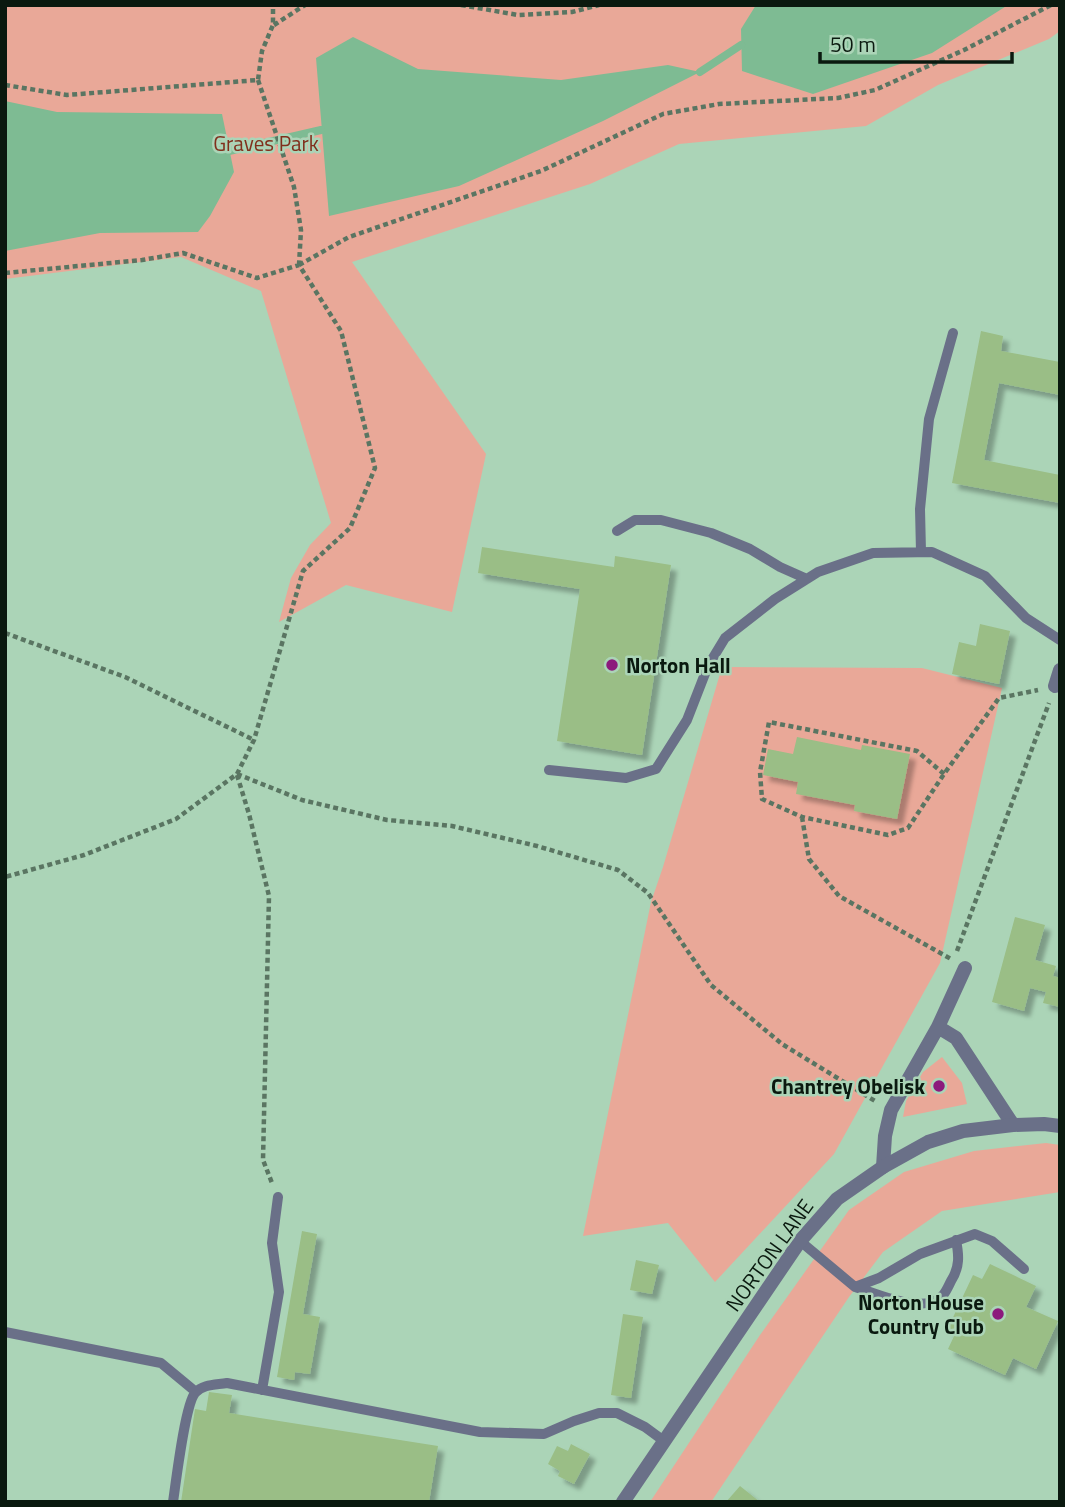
<svg xmlns="http://www.w3.org/2000/svg" width="1065" height="1507" font-family="'Titillium Web',sans-serif">
<defs>
<filter id="shadow"><feDropShadow dx="6" dy="6" stdDeviation="2" flood-color="#0004"/></filter>
</defs>
<rect width="100%" height="100%" fill="#abd4b7"/>
<path fill="#e9a898" d="M5 5H1060V31L1049 39 938 85 866 126 679 144 590 184 352 262 486 454 452 612 346 585 279 622 291 578 310 545 331 523 261 291 181 257 5 279Z
M722 667 922 668 1002 688 940 963 834 1154 715 1282 668 1223 583 1236 651 902 663 867Z
M942 1057 962 1083 967 1104 903 1117 906 1101 923 1072Z
M1046 1143 1060 1145V1192L942 1211 883 1252 849 1297 711 1502H650L760 1335 849 1210 904 1172 974 1151Z"/>
<path fill="#7ebb93" d="M756 5H1008L932 53 813 94 742 71 741 29Z
M353 37 418 69 561 80 668 65 700 72 603 121 459 186 329 216 316 58Z
M5 101 57 112 222 114 234 172 210 216 198 232 100 233 5 251Z"/>
<g fill="none" stroke-linecap="round" stroke-linejoin="round">
<path stroke="#7ebb93" stroke-width="8" d="M700 72 741 45
M229 151 321 130"/>
</g>
<path fill="#9abe86" filter="url(#shadow)" d="M981 331 1003 336 1001 351 1060 362V395L999 383 984 460 1060 475V503L952 483Z
M482 547 614 567 615 556 671 565 642 755 557 741 580 589 478 573Z
M980 624 1010 631 999 684 952 674 959 642 976 646Z
M797 737 861 750 862 745 910 754 897 819 854 811 855 805 796 794 798 782 763 775 768 749 793 754Z
M1015 917 1045 925 1035 960 1056 966 1053 976 1060 978V1007L1043 1003 1046 992 1030 988 1024 1011 992 1002Z
M302 1231 317 1234 303 1314 320 1317 310 1374 295 1372 294 1380 277 1377Z
M636 1260 659 1265 652 1294 630 1290Z
M990 1264 1036 1286 1026 1307 1058 1321 1036 1369 1013 1358 1005 1375 948 1349 955 1334 947 1330 973 1275 982 1279Z
M623 1314 643 1317 631 1398 611 1395Z
M209 1392 232 1395 229 1413 438 1446 429 1502H181L195 1409 206 1411Z
M571 1444 590 1454 574 1484 558 1476 560 1471 548 1464 557 1446 568 1451Z
M740 1486 760 1502H726Z"/>
<g fill="none" stroke-linecap="round" stroke-linejoin="round">
<path stroke="#5a7562" stroke-width="4.5" stroke-dasharray="5 3.5" stroke-linecap="butt" d="M461 5 518 15 572 12 599 5
M274 25 305 5
M258 80 294 187 301 230 299 265
M5 85 67 95 258 80 262 51 273 25V5
M299 265 349 237 541 171 663 114 719 104 838 98 875 90 964 50 1051 5
M5 273 142 260 183 253 257 278 299 265 341 331 375 468 350 528 303 571 254 740 237 774 176 819 84 855 5 877
M5 633 125 677 254 740
M237 774 302 800 387 820 452 826 537 846 618 870 648 893 711 985 782 1044 875 1101
M944 774 917 751 769 722 760 772 762 799 802 817 888 835 908 828 944 774 999 698 1038 690
M237 775 249 814 269 896 263 1160 272 1183
M802 817 809 859 839 896 951 959
M957 951 1049 703"/>
<path stroke="#6a7088" stroke-width="10" d="M617 531 635 520H661L711 533 750 549 780 567 807 579
M921 552 920 509 929 419 953 333
M549 770 626 778 656 769 687 720 708 666 725 638 775 599 818 572 873 553 932 552 985 576 1026 618 1060 640
M800 1241 855 1287 879 1278 920 1254 975 1234 992 1241 1024 1269
M855 1287C878 1294 924 1316 943 1295 946 1292 949 1285 951 1281 960 1267 959 1255 956 1240
M5 1332 161 1363 196 1392
M262 1390 279 1292 272 1243 278 1197
M173 1502C176 1482 185 1405 195 1393 203 1384 216 1385 227 1383L480 1432 544 1434 574 1421 599 1413H617L645 1427 664 1441"/>
<path stroke="#6a7088" stroke-width="14" d="M1055 686 1060 670
M938 1027 956 1038 1013 1125
M883 1167 885 1136 891 1110 938 1027 965 968"/>
<path stroke="#6a7088" stroke-width="14" d="M623 1502 800 1241 837 1199 883 1167 928 1142 963 1131 1013 1125 1044 1124 1060 1126"/>
</g>
<g fill="#8c1a7c" stroke="#abd4b7" stroke-width="2.5">
<circle cx="612" cy="665" r="7"/>
<circle cx="939" cy="1086" r="7"/>
<circle cx="998" cy="1314" r="7"/>
</g>
<g text-anchor="middle" dominant-baseline="central" stroke-width="5" stroke-linejoin="round" paint-order="stroke">
<g font-size="21" fill="#802f1c" stroke="#abd4b7">
<text x="266" y="143">Graves Park</text>
</g>
<g font-size="21" font-weight="bold" fill="#0a190f" stroke="#abd4b7" text-anchor="end">
<text x="626" y="665" text-anchor="start">Norton Hall</text>
<text x="925" y="1086">Chantrey Obelisk</text>
<text x="984" y="1302">Norton House<tspan x="984" dy="24">Country Club</tspan></text>
</g>
<g font-size="21" fill="#0a190f" stroke="#abd4b7">
<text transform="translate(769 1255) rotate(-54)">NORTON LANE</text>
</g>
</g>
<rect width="1065" height="1507" fill="none" stroke="#0a190f" stroke-width="14"/>
<path d="M820 52v10h192v-10" fill="none" stroke="#0a190f" stroke-width="3.5"/>
<text x="830" y="52" font-size="21" fill="#0a190f" stroke="#abd4b7" stroke-width="5" paint-order="stroke">50 m</text>
</svg>
